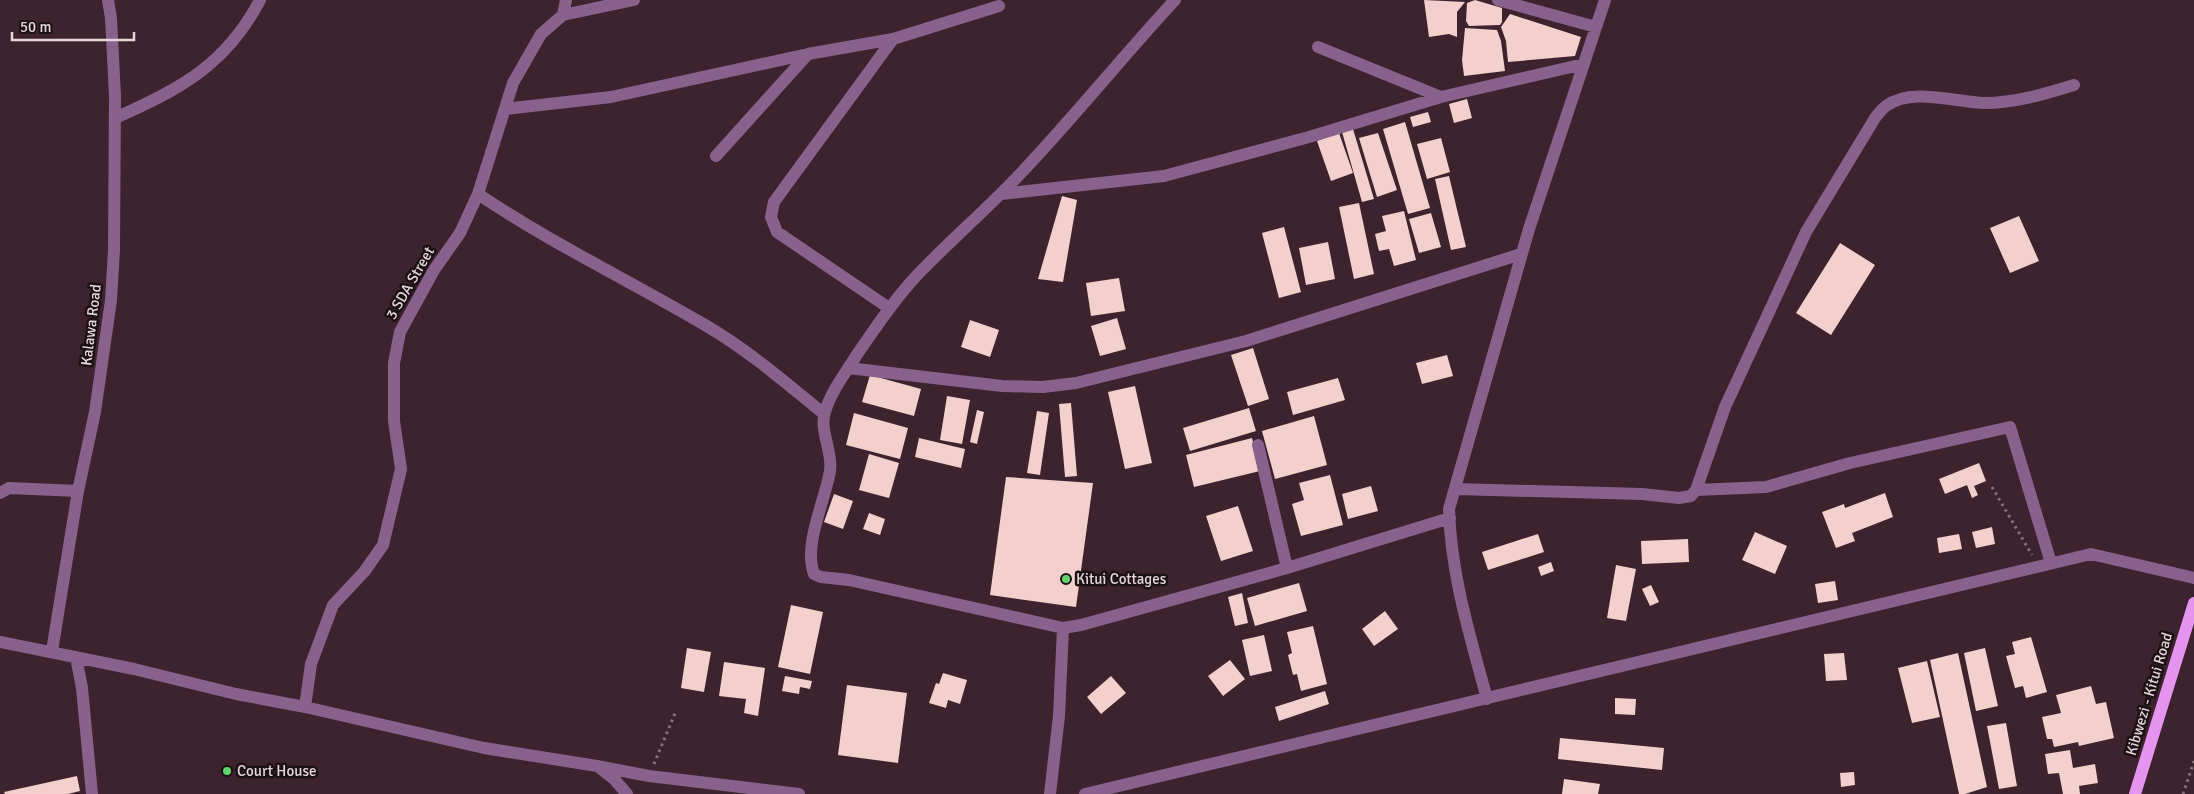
<svg xmlns="http://www.w3.org/2000/svg" width="2194" height="794" font-family="Signika,sans-serif">
<rect width="100%" height="100%" fill="#3c232e"/>
<path fill="#f3d0cd" d="M1424 0 1465 2 1457 12V37L1449 34 1429 37Z
M1475 0 1502 8V22L1500 25 1469 26 1466 21 1467 3Z
M1510 14 1581 37 1575 56 1508 62 1506 41 1501 27Z
M1465 28 1497 30 1501 41 1505 71 1464 76 1462 60Z
M1467 99 1472 118 1454 123 1449 104Z
M1428 112 1431 122 1413 127 1410 117Z
M1405 122 1430 208 1408 214 1383 129Z
M1353 129 1374 199 1362 202 1342 132Z
M1339 133 1353 173 1331 181 1317 141Z
M1378 133 1397 190 1377 197 1359 138Z
M1441 138 1450 172 1427 179 1417 144Z
M1449 176 1466 247 1451 250 1435 179Z
M1062 196 1077 200 1063 282 1038 279Z
M1359 203 1374 274 1354 279 1339 207Z
M1404 211 1416 260 1394 266 1389 249 1379 251 1375 234 1386 231 1382 216Z
M1431 213 1441 247 1419 253 1409 219Z
M2019 216 2039 261 2010 273 1990 228Z
M1284 227 1301 292 1279 298 1262 233Z
M1328 242 1335 279 1306 285 1299 248Z
M1840 243 1875 265 1831 335 1796 313Z
M1119 278 1125 311 1091 316 1086 283Z
M1117 318 1126 349 1100 356 1091 326Z
M970 320 999 330 990 357 961 347Z
M1253 348 1269 399 1248 406 1231 355Z
M1447 355 1453 376 1422 384 1416 363Z
M870 375 921 389 914 416 862 402Z
M1338 378 1345 400 1293 415 1287 392Z
M1135 386 1152 463 1125 469 1108 392Z
M947 396 970 400 962 444 940 440Z
M1071 403 1077 476 1065 477 1059 404Z
M1249 408 1256 431 1190 451 1183 428Z
M977 410 984 412 977 444 970 442Z
M1037 411 1049 413 1040 475 1027 473Z
M854 413 908 428 900 459 846 445Z
M1314 416 1327 465 1275 479 1262 431Z
M919 438 965 449 961 468 915 457Z
M1252 438 1260 471 1194 487 1186 455Z
M869 454 899 463 889 498 859 490Z
M1979 463 1986 481 1974 486 1978 495 1972 498 1967 485 1945 494 1939 479Z
M1330 475 1343 525 1301 536 1292 504 1304 500 1299 483Z
M1006 477 1093 483 1076 607 990 595Z
M1371 486 1378 511 1348 519 1342 494Z
M1885 493 1893 517 1852 533 1855 541 1836 548 1822 512 1844 504 1845 508Z
M834 494 853 501 843 529 824 522Z
M1238 506 1253 551 1221 561 1206 516Z
M869 513 885 519 880 535 863 529Z
M1992 527 1995 544 1976 548 1972 532Z
M1755 532 1787 546 1775 574 1742 560Z
M1538 534 1544 552 1488 570 1482 552Z
M1959 534 1962 549 1939 553 1937 538Z
M1688 539 1689 562 1642 564 1641 541Z
M1551 562 1554 571 1541 576 1538 567Z
M1616 565 1636 569 1626 621 1607 618Z
M1835 581 1838 600 1818 603 1815 584Z
M1299 583 1307 611 1255 626 1247 598Z
M1651 585 1659 602 1650 606 1642 589Z
M1242 593 1248 623 1235 626 1228 597Z
M791 605 823 612 810 674 778 667Z
M1385 611 1398 629 1374 646 1362 629Z
M1313 626 1327 684 1301 691 1297 674 1293 675 1288 655 1292 653 1287 632Z
M1264 635 1272 671 1250 676 1242 640Z
M2031 637 2047 692 2026 698 2023 686 2015 688 2006 656 2015 654 2012 642Z
M687 648 711 652 704 692 681 688Z
M1985 648 1998 706 1976 711 1964 653Z
M1844 653 1847 680 1826 681 1824 654Z
M1958 653 1987 787 1965 794H1959L1930 660Z
M1230 660 1245 679 1223 696 1208 676Z
M1927 661 1940 717 1912 723 1898 668Z
M724 662 765 668 758 716 744 713 746 699 719 696Z
M943 673 967 680 960 704 948 700 946 708 929 703 936 683 939 684Z
M785 676 812 681 810 689 800 687 799 694 782 691Z
M1111 676 1126 693 1101 714 1087 697Z
M847 685 907 693 898 763 838 755Z
M2091 686 2096 704 2106 702 2114 738 2079 746 2078 742 2054 747 2052 739H2047L2042 717 2061 713 2056 695Z
M1325 691 1329 704 1279 721 1275 707Z
M1615 698 1636 699 1635 715 1615 714Z
M2006 723 2017 786 1999 789 1987 726Z
M1560 738 1664 748 1662 770 1558 759Z
M2070 750 2073 768 2095 764 2098 783 2079 786 2080 794H2063L2059 773 2048 774 2045 754Z
M1854 772 1855 785 1841 787 1840 773Z
M77 776 80 791 68 794H5L4 792Z
M1564 779 1600 784 1598 794H1562Z"/>
<g fill="none" stroke-linecap="round" stroke-linejoin="round">
<path stroke="#87727b" stroke-width="3" stroke-dasharray="2.5 4" stroke-linecap="butt" d="M1992 487 2032 555
M654 764 676 711
M2183 794 2194 761"/>
<path stroke="#88618d" stroke-width="12" d="M1498 0 1596 27
M563 15 634 0
M1318 47 1441 97
M505 109 611 97 808 54 893 39 999 6
M115 118C179 90 226 65 260 0
M716 156 808 54
M478 194C551 243 630 281 705 325 748 350 786 383 824 414
M1001 194 1164 176 1309 137 1441 97 1584 64
M889 308 777 232 771 217 774 202 893 39
M848 368 1002 386 1043 387 1076 383 1246 341 1521 254
M1258 445 1287 568
M1455 489 1642 494 1679 498 1691 496 1696 490 1725 407 1806 232 1875 118C1878 114 1882 109 1886 106 1911 87 1955 102 1984 103 2015 103 2045 94 2074 85
M1696 490 1766 487 1850 463 2010 427 2051 563
M0 493 9 488 78 491
M1063 628 849 580 821 577 814 574C803 545 825 501 830 471 833 451 819 431 825 412 831 391 845 374 856 356 878 324 900 291 928 264 959 233 992 204 1022 172 1075 116 1123 56 1175 0
M0 642 134 669 236 694 305 707 484 748 597 766 649 776 799 794
M52 651 78 491 95 412 111 300 114 250 115 96 111 18 108 0
M76 657 82 688 92 794
M1487 699C1470 635 1451 576 1449 509L1529 229 1605 0
M305 707 311 664 333 605 364 572 383 545 401 469 394 421V363L400 332 434 270 460 233 478 194 513 83 541 34 563 15 566 0
M600 768 614 779 627 794
M1050 794 1059 716 1063 628 1081 625 1287 568 1450 518
M1085 794 2091 554 2194 578"/>
<path stroke="#e594ef" stroke-width="12" d="M2135 794 2194 603"/>
</g>
<g fill="#5fd56b" stroke="#1c1115" stroke-width="2">
<circle cx="1066" cy="579" r="5"/>
<circle cx="227" cy="771" r="5"/>
</g>
<g text-anchor="middle" dominant-baseline="central" stroke-width="5" stroke-linejoin="round" paint-order="stroke">
<g font-size="15" fill="#e6d6dc" stroke="#1c1115">
<text transform="translate(410 283) rotate(-60)">3 SDA Street</text>
<text transform="translate(91 325) rotate(-83)">Kalawa Road</text>
<text transform="translate(2149 694) rotate(-73)">Kibwezi - Kitui Road</text>
</g>
<g font-size="15" fill="#e6d6dc" stroke="#1c1115" text-anchor="start">
<text x="1076" y="579">Kitui Cottages</text>
<text x="237" y="771">Court House</text>
</g>
</g>
<path d="M12 32v8h122v-8" fill="none" stroke="#e6d6dc" stroke-width="2.5"/>
<text x="20" y="32" font-size="15" fill="#e6d6dc" stroke="#1c1115" stroke-width="4" paint-order="stroke">50 m</text>
</svg>
